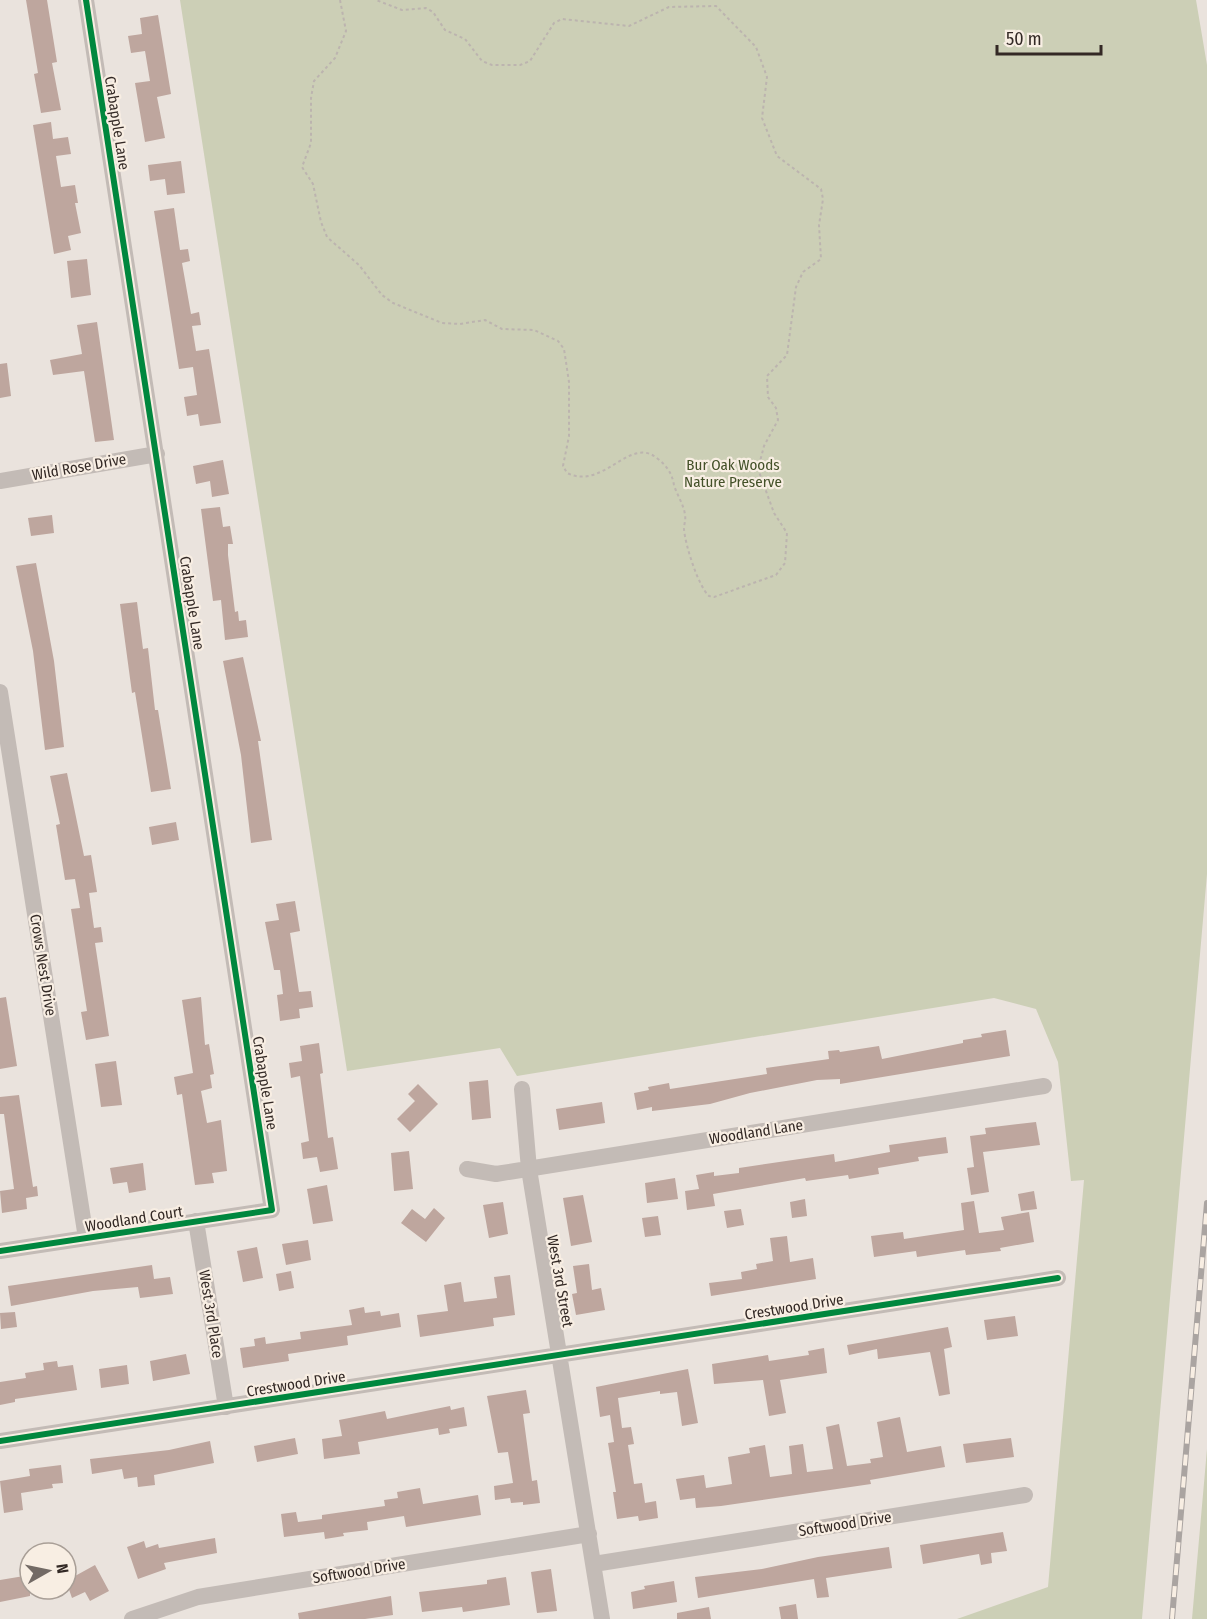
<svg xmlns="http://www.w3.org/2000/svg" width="1207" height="1619" font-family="'Fira Sans Condensed',sans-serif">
<rect width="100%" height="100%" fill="#eae3dd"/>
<path fill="#cccfb6" d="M180 0H1196L1207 65V874L1142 1619H957L1048 1587 1084 1180 1071 1181 1058 1062 1036 1009 994 998 517 1076 500 1048 347 1071Z
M1207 1449V1619H1192Z"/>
<path fill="#bea69e" d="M26 0H47L57 62 52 63 61 110 41 113 34 74 38 73Z
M158 15 171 94 157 97 165 138 145 142 135 83 150 81 145 51 131 53 128 36 142 34 140 18Z
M51 122 53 139 68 137 71 154 56 156 61 187 75 185 78 203H75L81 233 68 236 71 250 54 254 33 125Z
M181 161 185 193 167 195 165 179 150 181 148 165Z
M174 208 180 250 188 249 190 261 182 263 191 314 199 312 201 325 192 326 196 351 209 349 221 423 200 426 198 414 187 416 184 397 197 395 193 367 179 369 154 211Z
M87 259 91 295 71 298 67 261Z
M97 322 114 440 95 442 84 371 53 375 50 360 82 354 77 325Z
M7 363 11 396 0 398V364Z
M223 460 229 494 212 497 210 481 196 484 193 466Z
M220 507 223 527 230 526 233 544H228V555L235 612 238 611 239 621 246 620 248 637 225 640 221 600 213 601 201 509Z
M52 515 54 533 31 536 28 518Z
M36 563 54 661 64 747 45 750 33 651 16 566Z
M137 602 143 649 148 648 155 710H158L171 789 151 792 135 692 132 693 120 604Z
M243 657 261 741H258L272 840 251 843 241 755 223 661Z
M67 773 84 856 91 855 97 892 89 893 94 928 101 927 103 942 95 943 109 1036 86 1040 81 1012 87 1011 71 909 80 908 75 879 65 880 56 825 60 824 50 776Z
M176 822 179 840 152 845 149 827Z
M295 901 300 931 290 933 299 992 311 991 313 1007 299 1009 300 1018 280 1021 277 995 283 994 280 970H274L265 922 279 920 276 904Z
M6 997 17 1066 0 1069V998Z
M201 997 205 1045 209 1044 214 1074 210 1075 212 1088 201 1091 207 1123 221 1120 227 1171 212 1173 214 1183 195 1185 182 1094 177 1095 174 1077 193 1073 182 1000Z
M1006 1030 1010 1056 840 1084V1079L817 1080 750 1093 710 1104 652 1111V1107L637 1110 634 1093 649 1090 648 1087 669 1083 670 1089 767 1074 766 1068 829 1059 828 1051 839 1050 840 1052 879 1046 882 1059 963 1043V1040L982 1037 981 1034Z
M319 1043 323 1073 320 1074 328 1138 333 1137 338 1169 320 1172 317 1157 303 1159 301 1143 309 1141 300 1076 291 1078 289 1063 302 1061 300 1046Z
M116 1061 122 1105 101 1107 95 1064Z
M488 1080 491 1118 472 1120 469 1082Z
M418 1084 438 1104 410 1132 397 1119 415 1101 408 1094Z
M19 1095 33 1187 37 1186 38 1196 26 1198 27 1209 2 1213 0 1191 14 1189 4 1114H0V1097Z
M602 1102 605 1123 559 1130 556 1109Z
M1036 1122 1040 1145 983 1152 989 1192 971 1195 967 1168 974 1167 970 1136 986 1134 985 1128Z
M946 1137 948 1153 918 1157 919 1161 878 1168 879 1174 849 1179 848 1175 806 1181 805 1178 713 1194 715 1206 687 1210 685 1191 699 1189 696 1175 714 1172V1176L739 1173V1168L834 1154 835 1162 890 1152 889 1145Z
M409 1151 413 1189 394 1191 391 1153Z
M143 1163 146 1190 129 1193 127 1182 113 1184 110 1168Z
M675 1178 678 1199 647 1203 645 1183Z
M327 1185 333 1221 313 1224 307 1189Z
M1034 1191 1037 1209 1021 1211 1018 1194Z
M583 1195 592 1242 571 1246 563 1198Z
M805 1199 807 1216 792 1218 790 1202Z
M974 1201 979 1233 1004 1230 1001 1217 1029 1212 1034 1242 1000 1248 1001 1251 966 1255 965 1250 917 1257 916 1251 874 1257 871 1236 903 1232 904 1239 964 1230 961 1203Z
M503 1202 508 1234 489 1238 483 1205Z
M434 1208 445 1218 426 1242 401 1223 412 1209 425 1219Z
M741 1209 744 1225 727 1228 724 1211Z
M658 1216 661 1235 645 1237 642 1218Z
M787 1236 790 1262 813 1258 816 1279 711 1296 709 1283 742 1279 741 1272 757 1269 756 1264 773 1261 770 1238Z
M308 1240 311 1260 286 1265 282 1244Z
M257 1247 263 1278 243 1282 237 1251Z
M589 1264 592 1290 601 1288 605 1310 576 1315 572 1294 577 1293 573 1266Z
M152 1265 154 1279 170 1277 173 1294 140 1298 138 1287 93 1291 11 1306 8 1286Z
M291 1271 294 1288 279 1291 276 1274Z
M510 1275 515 1315 493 1318 494 1326 420 1337 417 1315 448 1311 444 1285 461 1282 464 1302 497 1298 494 1277Z
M364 1307 365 1313 380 1311 381 1316 399 1313 401 1327 347 1336 348 1345 288 1354 289 1361 243 1368 240 1348 255 1346 254 1339 265 1337 266 1344 301 1339 300 1332 352 1325 349 1310Z
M15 1312 17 1327 1 1329 0 1313Z
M1015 1316 1018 1336 987 1340 984 1320Z
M948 1327 952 1347 944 1349 950 1394 939 1396 930 1352 878 1359 877 1349 849 1355 847 1345Z
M824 1348 827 1373 780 1380 786 1413 769 1416 763 1380 714 1384 712 1364 768 1355 769 1361 809 1355 808 1351Z
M186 1354 190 1374 153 1381 150 1361Z
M57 1361 58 1367 73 1365 77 1390 15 1399V1402L0 1405V1382L26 1378 25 1373 44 1370 43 1363Z
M127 1365 129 1384 101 1388 99 1369Z
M688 1369 698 1423 682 1426 677 1392 660 1394V1391L618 1398 622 1428 631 1427 634 1444 628 1445 634 1484 642 1483 645 1503 656 1501 658 1518 639 1521 638 1516 617 1519 613 1492H616L608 1443 614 1442 610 1415 600 1417 596 1387Z
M526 1390 530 1413 523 1414 532 1481 537 1480 540 1503 523 1505V1502L511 1503 510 1498 495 1500 494 1486 513 1483 508 1452 498 1453 487 1396Z
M450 1406 451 1410 464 1407 467 1426 449 1429 450 1433 439 1435 438 1428 358 1442 360 1454 324 1459 322 1439 342 1436 339 1420 385 1411 387 1419Z
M900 1417 907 1452 941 1446 945 1467 870 1480 871 1484 721 1506 696 1508 695 1498 680 1500 676 1479 704 1475 706 1488 732 1484 728 1457 750 1453 749 1448 765 1445 770 1477 792 1474 789 1446 803 1444 807 1472 833 1469 826 1427 839 1424 847 1466 871 1463 870 1459 883 1457 877 1422Z
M295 1438 298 1454 257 1462 254 1446Z
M1011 1438 1014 1457 966 1463 963 1444Z
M210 1441 214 1463 154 1475 155 1485 138 1487 137 1477 124 1479 122 1469 92 1474 90 1459 169 1450Z
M61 1465 63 1483 52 1484 53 1488 21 1493 23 1510 4 1513 0 1481 30 1476 29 1469Z
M420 1488 423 1504 478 1495 481 1515 406 1527 404 1516 367 1522 368 1530 343 1533 344 1536 325 1539 324 1532 284 1537 281 1514 296 1512 298 1522 322 1519V1515L385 1506 384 1500 398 1498 397 1492Z
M1003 1532 1007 1551 991 1553 992 1563 981 1565 979 1554 923 1564 920 1545Z
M215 1538 217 1553 164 1563 166 1569 138 1579 127 1547 144 1541 146 1548 158 1544 159 1548Z
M889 1547 892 1568 826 1578 829 1597 817 1598 814 1579 698 1598 695 1577 762 1569 818 1557Z
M95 1565 109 1591 90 1601 85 1592 72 1598 66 1581Z
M551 1569 557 1611 537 1613 531 1572Z
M30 1575V1596L0 1602V1580Z
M506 1577 510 1605 463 1612 462 1607 422 1612 419 1592 487 1584V1580Z
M674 1581 677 1602 633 1609 631 1592 645 1589 644 1586Z
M391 1596 393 1615 365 1619H299L298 1613Z
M796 1604 798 1619H781L779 1607Z
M709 1607 711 1619H677V1613Z"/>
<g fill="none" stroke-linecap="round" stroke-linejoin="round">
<path stroke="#bcb4af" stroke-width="2" stroke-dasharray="3 3" stroke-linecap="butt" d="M340 0 346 31 335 58 314 81 311 98V143L302 167 313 184 321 222 327 237 359 265 382 295 393 303 442 323 460 324 485 320 502 329 534 330 558 341 564 349 569 382V436L563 466 567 473C604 491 630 434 658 459 668 467 672 474 674 485 677 495 684 505 685 515 686 520 684 524 684 529 685 544 698 586 709 596L714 597 776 575 785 563 787 533 774 513 758 469 764 446 778 420 776 408 768 397 767 376 787 355 796 287 803 272 821 259 819 225 823 199 821 189 777 156 762 118 767 77 756 47 716 6 669 7 629 26 562 19 554 23 530 61 520 65H492L482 61 465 39 445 30 433 12 426 8 402 10 376 0"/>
<path stroke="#c3bbb6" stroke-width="16" d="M0 481 157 454
M0 692 86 1238
M522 1089 529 1169 602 1619
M467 1169 496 1174 1044 1086
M196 1221 226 1407
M0 1251 272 1210 86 0
M0 1441 1058 1278
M594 1564 1025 1495
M132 1619 198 1597 589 1534"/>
<g stroke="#aaa4a1" stroke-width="6">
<path id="rail" d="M1172 1619 1207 1203"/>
</g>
<use href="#rail" stroke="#f8eee3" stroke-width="4" stroke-dasharray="11" stroke-linecap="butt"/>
<g stroke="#f8eee3" stroke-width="10">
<path id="cycleway" d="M0 1251 272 1210 86 0
M0 1441 1058 1278"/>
</g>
<use href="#cycleway" stroke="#00873e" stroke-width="6"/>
</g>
<g text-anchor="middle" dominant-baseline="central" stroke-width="4.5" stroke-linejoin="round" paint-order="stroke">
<g font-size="15" fill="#332925" stroke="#f8eee3">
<text transform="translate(117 123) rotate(81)">Crabapple Lane</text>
<text transform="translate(79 467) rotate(-10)">Wild Rose Drive</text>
<text transform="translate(192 603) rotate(81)">Crabapple Lane</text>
<text transform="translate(43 965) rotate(81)">Crows Nest Drive</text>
<text transform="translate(265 1083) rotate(81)">Crabapple Lane</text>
<text transform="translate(756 1132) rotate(-9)">Woodland Lane</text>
<text transform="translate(134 1219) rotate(-9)">Woodland Court</text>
<text transform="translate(560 1281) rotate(80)">West 3rd Street</text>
<text transform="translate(794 1307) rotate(-9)">Crestwood Drive</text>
<text transform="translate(211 1314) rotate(81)">West 3rd Place</text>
<text transform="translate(296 1384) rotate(-9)">Crestwood Drive</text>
<text transform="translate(845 1524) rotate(-9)">Softwood Drive</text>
<text transform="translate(359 1571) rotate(-9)">Softwood Drive</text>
</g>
<g font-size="15" fill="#445129" stroke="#f8eee3">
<text x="733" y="465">Bur Oak Woods<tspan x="733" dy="17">Nature Preserve</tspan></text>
</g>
</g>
<g transform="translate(48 1571) rotate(81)"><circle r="28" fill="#f8eee3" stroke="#a99f97" stroke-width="1.5"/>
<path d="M0-4.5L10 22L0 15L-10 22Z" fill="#736a65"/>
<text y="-9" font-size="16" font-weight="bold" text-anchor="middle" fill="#332925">N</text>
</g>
<path d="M997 45v9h104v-9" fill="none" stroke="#332925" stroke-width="3"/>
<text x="1006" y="45" font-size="18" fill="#332925" stroke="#f8eee3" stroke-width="4.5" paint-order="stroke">50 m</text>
</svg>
